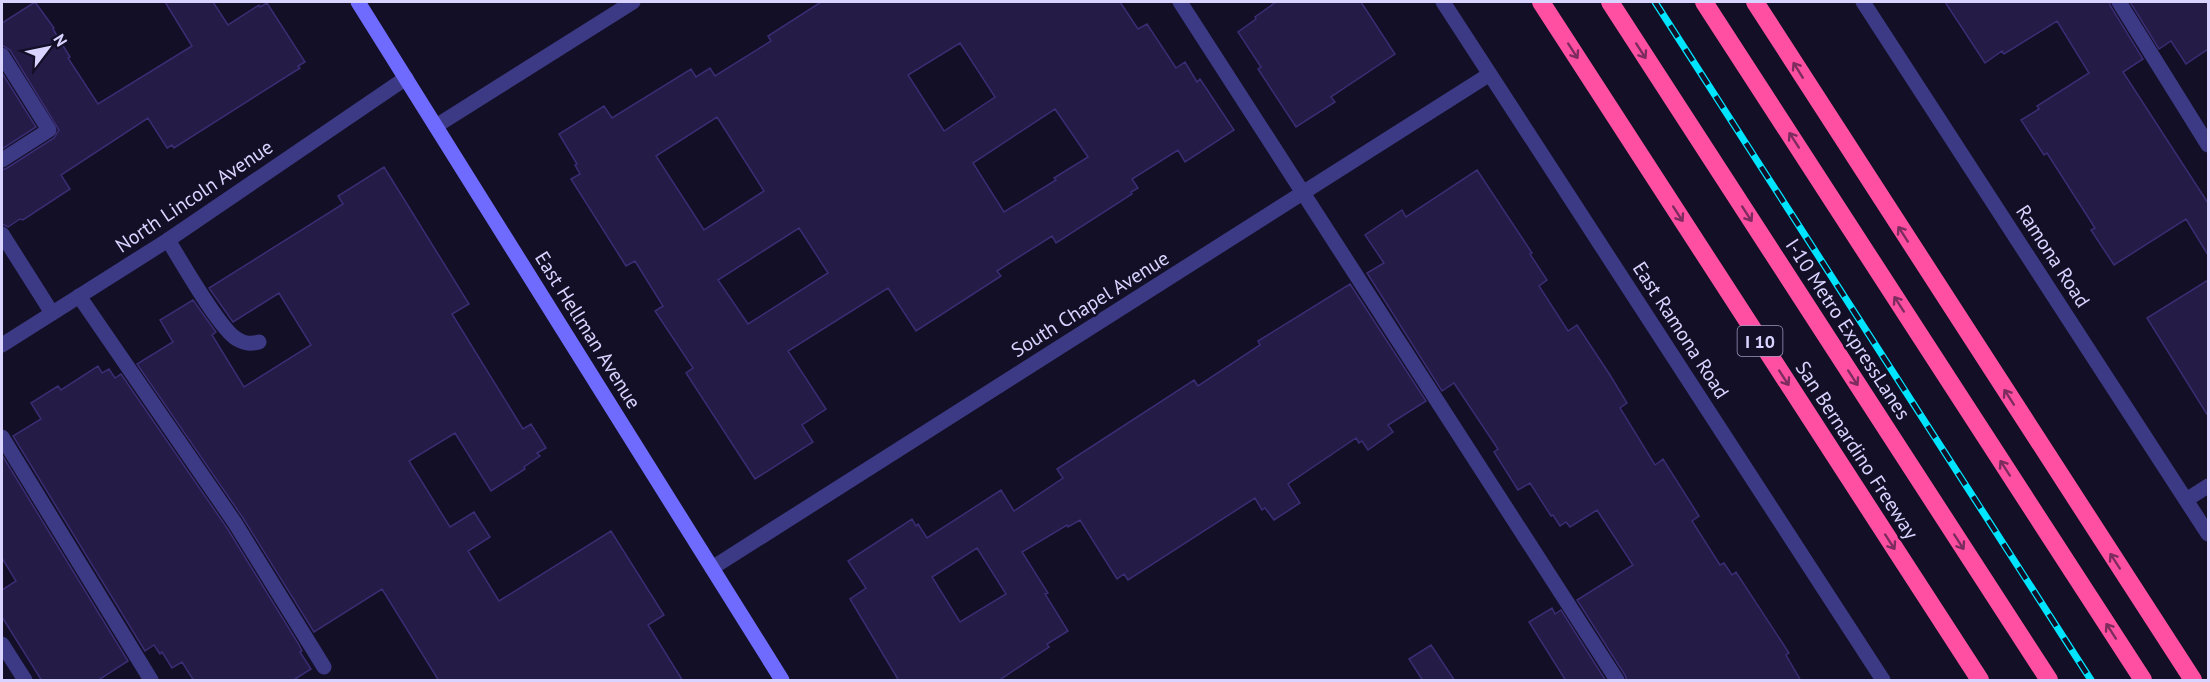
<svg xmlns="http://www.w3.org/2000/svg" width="2210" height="682" font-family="'PT Sans',sans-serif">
<rect width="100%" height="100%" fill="#130f26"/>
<path fill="#241b47" stroke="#3b2d73" stroke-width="1.5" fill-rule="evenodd" d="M35 2 54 28 53 29 70 57 68 58 98 104 192 46 165 2H213L228 25 259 5 260 7 267 3 305 62 298 66 300 68 174 148 172 145 167 148 148 118 61 175 70 189 23 220 20 219 8 227 2 224V170L7 168 54 138 59 130 10 50 2 45V23Z
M821 2H1120L1138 29 1147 24 1176 68 1185 62 1197 82 1200 79 1234 130 1185 162 1178 150 1132 179 1138 188 1131 192 1132 194 1056 243 1052 236 997 271 1001 276 916 331 888 288 788 351 826 409 802 425 813 442 755 479 686 373 693 368 655 311 663 306 635 261 626 266 571 179 580 174 575 165 577 164 559 134 604 106 612 118 691 69 696 77 710 68 715 76 771 41 768 36ZM960 43 995 97 944 131 908 75ZM1055 109 1088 157 1054 178 1056 180 1004 212 973 163ZM717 117 764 191 704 230 656 156ZM799 228 828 273 748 324 718 280Z
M1276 2H1361L1395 54 1331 97 1335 102 1296 127 1258 69 1261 67 1238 32 1256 19 1255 17Z
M1945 2H2109L2111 7 2143 59 2123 72 2208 203V255L2186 219 2114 265 2091 230 2095 228 2047 153 2044 155 2021 120 2039 109 2037 106 2089 73 2057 21 2004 54 2002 51 1985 63Z
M2130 2H2208V49L2186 64 2171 41 2159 49Z
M2 73 36 127 2 149Z
M384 167 469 304 452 314 523 429 531 424 546 448 537 453 540 456 524 467 525 469 491 491 455 433 409 461 450 527 474 512 490 537 468 551 499 601 611 531 664 615 648 625 683 681H439L382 589 314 632 243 518 137 364 173 342 160 320 193 300 216 332 212 335 244 387 311 345 279 293 233 322 209 288 343 204 338 196Z
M1477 170 1532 253 1530 254 1547 280 1539 286 1568 331 1577 325 1610 375 1627 403 1620 408 1655 465 1663 459 1699 516 1692 521 1720 565 1724 563 1732 575 1736 572 1789 653 1786 655 1801 681H1627L1625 675 1577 600 1633 565 1597 510 1570 527 1566 522 1560 526 1553 515 1551 516 1530 483 1518 490 1494 452 1498 449 1454 383 1442 391 1367 273 1384 263 1365 235 1402 210 1406 217Z
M2208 280V416L2147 318Z
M1350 284 1426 401 1388 425 1393 432 1368 450 1362 441 1359 443 1356 438 1288 484 1300 503 1274 520 1265 508 1262 510 1255 498 1128 580 1124 574 1117 579 1080 520 1068 527 1067 525 1022 552 1048 593 1045 594 1068 631 1047 644 1049 647 998 681H899L850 599 866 588 848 561 912 519 916 526 918 524 927 538 1001 490 1014 511 1063 478 1057 469 1194 380 1198 386 1260 345 1258 341ZM977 548 1006 594 960 622 932 577Z
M98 366 102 373 109 369 115 378 121 374 227 528 298 643 302 651 300 652 311 669 292 681H194L182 662 172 668 162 652 160 654 154 645 145 651 13 436 41 419 31 403 58 386 61 390Z
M2 455 128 661 97 681H42L2 617V590L16 581 2 558Z
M1552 608 1555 614 1561 610 1606 681H1566L1529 622Z
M1431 645 1455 681H1423L1409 659Z"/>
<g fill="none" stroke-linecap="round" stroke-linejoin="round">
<path stroke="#3d3a85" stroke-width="15" d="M1180 2 1617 680
M2119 2 2208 145
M2 55 49 130 2 160
M2 234 52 313
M168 240C181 261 220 330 237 339 245 344 251 344 259 342
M79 296 235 523 324 667
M2 437 151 680
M2 644 25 680"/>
<path stroke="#3d3a85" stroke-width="15" d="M1443 2 1883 680
M1863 2 2208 534
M436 126 633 2
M2 345 168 240 406 78
M2186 500 2208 486
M712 568 1490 74"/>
<path stroke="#6f6bff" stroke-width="15" d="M358 2 782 680"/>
<path stroke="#ff4fa3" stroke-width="18" d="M1541 2 1980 680
M1610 2 2049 680
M1704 2 2143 680
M1755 2 2193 680"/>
<g stroke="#00e5ff" stroke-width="7">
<path id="rail" d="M1655 2 2091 680"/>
</g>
<use href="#rail" stroke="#130f26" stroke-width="4.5" stroke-dasharray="14" stroke-linecap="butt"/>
</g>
<defs><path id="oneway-shaft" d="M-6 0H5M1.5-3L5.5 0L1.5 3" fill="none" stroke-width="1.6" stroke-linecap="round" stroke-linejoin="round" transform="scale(1.5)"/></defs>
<g stroke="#7d2c5e">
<use href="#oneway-shaft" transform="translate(1573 51) rotate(57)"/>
<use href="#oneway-shaft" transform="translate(1641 51) rotate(57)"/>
<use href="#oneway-shaft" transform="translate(1798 70) rotate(-122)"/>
<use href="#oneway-shaft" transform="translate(1794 140) rotate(-123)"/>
<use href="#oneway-shaft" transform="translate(1678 214) rotate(57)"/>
<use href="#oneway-shaft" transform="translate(1747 214) rotate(57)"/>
<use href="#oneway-shaft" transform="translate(1903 234) rotate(-123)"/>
<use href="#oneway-shaft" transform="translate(1899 304) rotate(-123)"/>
<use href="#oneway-shaft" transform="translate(1784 378) rotate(57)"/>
<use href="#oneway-shaft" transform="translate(1853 378) rotate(57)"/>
<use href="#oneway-shaft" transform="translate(2009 397) rotate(-123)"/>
<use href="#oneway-shaft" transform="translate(2005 468) rotate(-123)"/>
<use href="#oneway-shaft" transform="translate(1890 542) rotate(57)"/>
<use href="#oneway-shaft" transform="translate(1959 542) rotate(57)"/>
<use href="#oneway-shaft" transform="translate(2115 561) rotate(-123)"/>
<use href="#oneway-shaft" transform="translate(2111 631) rotate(-123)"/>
</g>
<g text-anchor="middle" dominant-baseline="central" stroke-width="5" stroke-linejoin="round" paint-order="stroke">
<rect fill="#130f26" stroke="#9e99be" stroke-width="1.5" x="1737.5" y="326" width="45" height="30" rx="4.5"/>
<g font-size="18" font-weight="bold" fill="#d9d4ff">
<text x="1760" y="341">I 10</text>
</g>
<g font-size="20" fill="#d9d4ff" stroke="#130f26">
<text transform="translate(194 196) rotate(-34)">North Lincoln Avenue</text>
<text transform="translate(2053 256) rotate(57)">Ramona Road</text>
<text transform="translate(1090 304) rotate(-32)">South Chapel Avenue</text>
<text transform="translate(1848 329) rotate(57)">I-10 Metro ExpressLanes</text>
<text transform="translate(588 330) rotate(58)">East Hellman Avenue</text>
<text transform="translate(1681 330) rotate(57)">East Ramona Road</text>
<text transform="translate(1857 450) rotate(57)">San Bernardino Freeway</text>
</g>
</g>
<rect width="2210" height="682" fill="none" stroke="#d9d4ff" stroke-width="6"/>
<g transform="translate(48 48) rotate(58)" stroke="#130f26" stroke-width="4.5" paint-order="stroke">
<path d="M0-4.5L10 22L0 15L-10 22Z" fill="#d9d4ff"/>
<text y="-9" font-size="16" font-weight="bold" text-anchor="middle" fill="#d9d4ff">N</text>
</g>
</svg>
